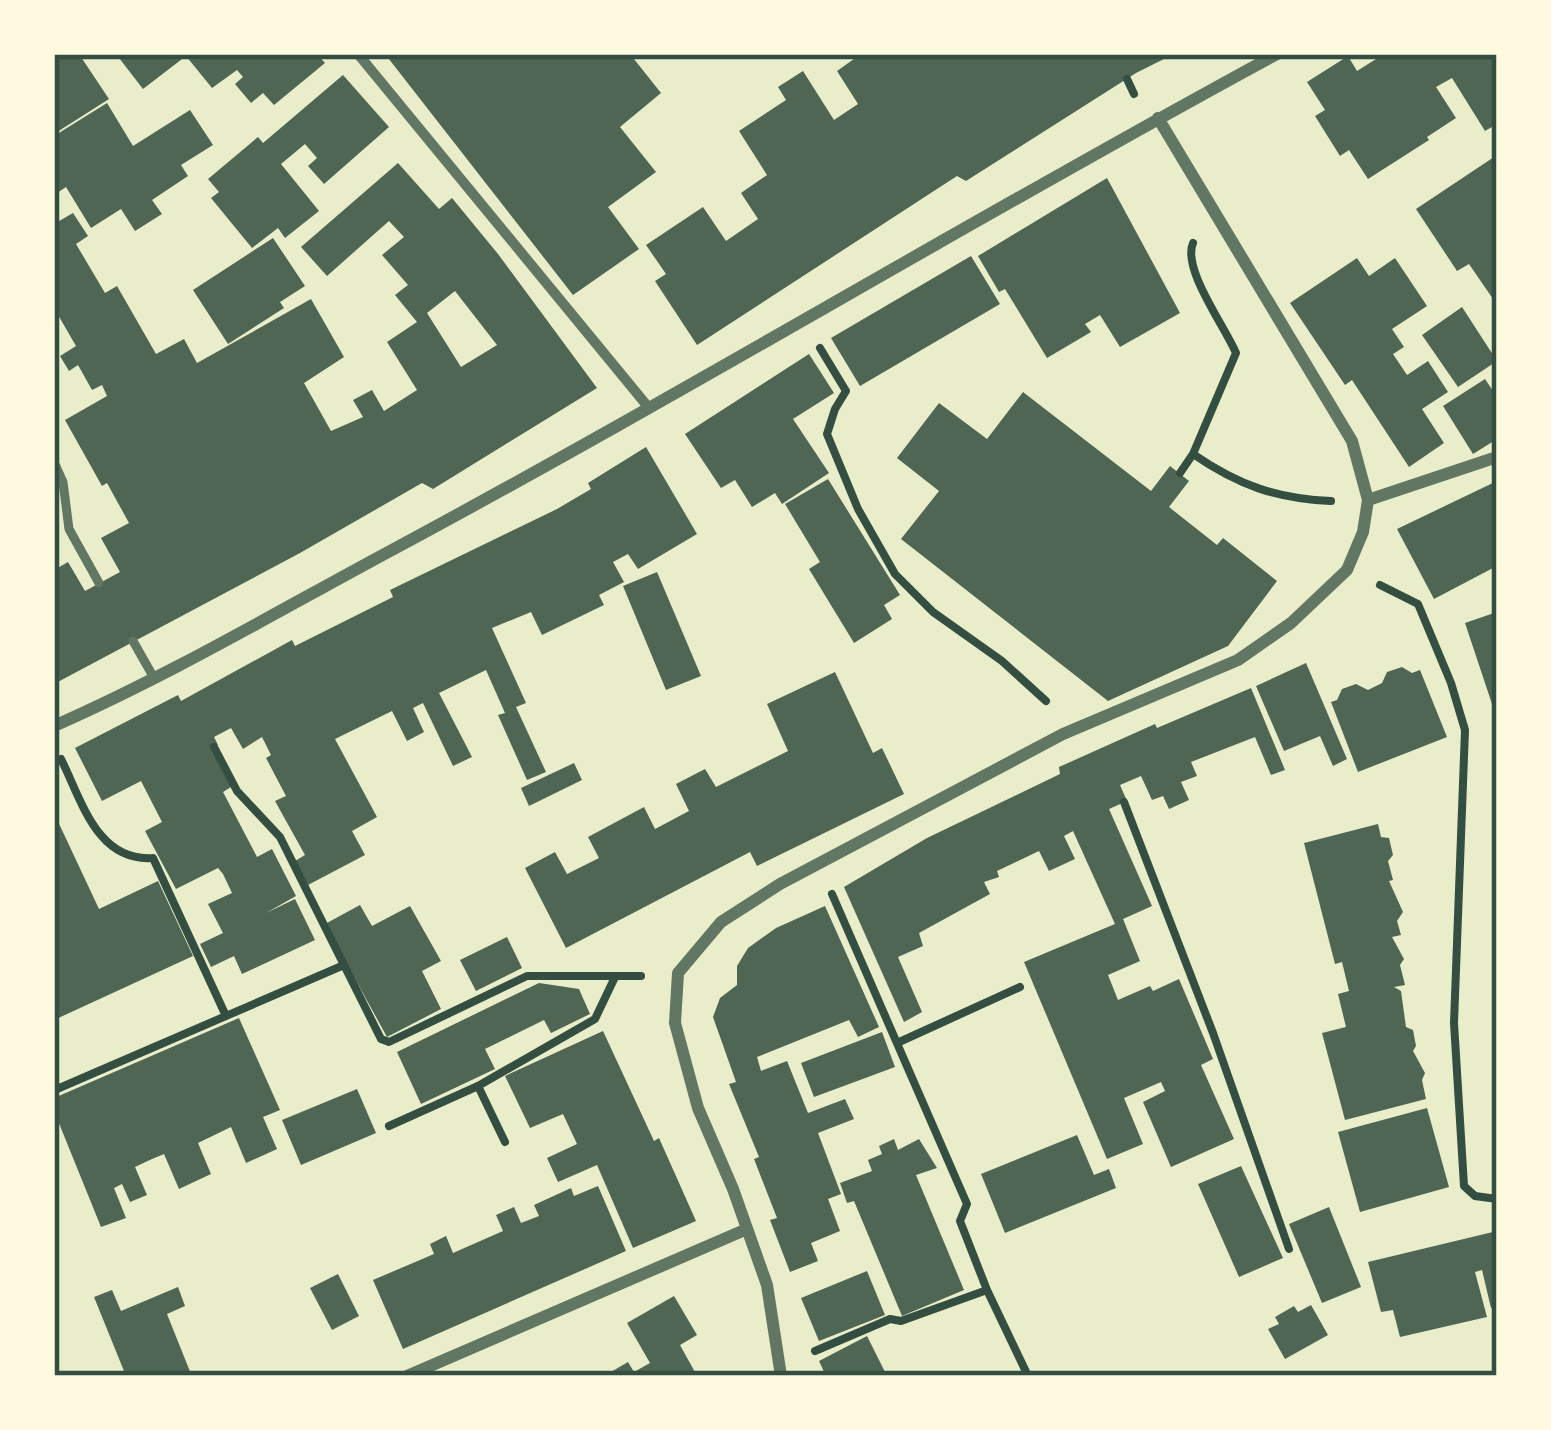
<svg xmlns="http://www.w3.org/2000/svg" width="1551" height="1430" font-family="Rubik,sans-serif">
<rect width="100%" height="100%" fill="#e9edc9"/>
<path fill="#4f6655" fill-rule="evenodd" d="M54 54H79L109 99 54 134Z
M116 54H317L325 63 274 105 263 93 251 103 235 84 243 77 237 70 212 88 186 56 143 89Z
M385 54H630L661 93 620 127 656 172 608 207 639 249 573 295Z
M861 54H1174L1136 73 966 181 957 176 697 345 655 281 666 274 646 245 703 207 726 241 758 219 741 193 767 175 739 131 786 100 778 87 803 71 834 120 858 104 837 71Z
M1384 54H1497V124L1485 131 1452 78 1436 87 1456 118 1427 137 1429 140 1368 179 1349 150 1340 156 1315 116 1325 110 1307 82 1348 56 1357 71Z
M343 75 389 127 324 184 308 166 317 158 305 144 281 164 319 211 285 238 278 228 252 248 211 198 219 192 208 179 258 137 263 143Z
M107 103 133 146 190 110 213 145 181 165 188 176 152 200 162 214 135 231 121 209 91 228 66 187 57 193 54 188V136Z
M1497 155V296L1493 299 1469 264 1457 271 1416 209Z
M398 163 439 209 452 198 498 254 597 388 433 489 422 483 300 553 54 684V570L68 562 85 591 120 572 101 538 129 523 107 483 102 486 65 420 107 396 102 385 92 390 78 365 69 371 60 356 76 346 54 308V224L73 213 88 236 76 244 105 293 117 286 156 354 184 339 197 363 311 299 344 357 304 383 331 431 363 417 353 400 372 390 384 411 417 390 387 342 417 322 395 295 408 285 382 255 404 237 389 221 327 276 301 247ZM455 291 497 345 461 367 427 313Z
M1107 178 1180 313 1120 347 1100 315 1085 324 1091 332 1047 358 1005 289 999 292 978 256Z
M273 238 305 286 280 302 284 308 228 344 193 290Z
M971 256 1000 304 860 386 831 338Z
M1357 258 1369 276 1395 258 1427 306 1392 329 1404 347 1393 354 1407 375 1428 361 1448 392 1422 409 1444 443 1409 467 1352 380 1345 385 1290 303Z
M1462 307 1497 361 1458 387 1422 335Z
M809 354 834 393 793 419 829 473 782 504 775 493 752 507 735 480 721 488 685 434Z
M1485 379 1497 397V439L1473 454 1443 406Z
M1023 392 1151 491 1170 466 1189 481 1169 507 1217 545 1223 538 1277 581 1228 646 1108 701 901 539 939 491 897 458 939 403 987 439Z
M646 447 697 534 638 569 628 554 613 562 624 582 599 595 604 605 542 635 531 612 492 628 526 703 516 707 546 772 527 780 498 715 505 713 486 670 439 693 472 757 453 766 423 703 413 708 424 732 407 741 392 711 335 739 377 817 352 831 365 855 308 885 295 861 305 855 275 801 286 796 266 758 271 755 262 737 243 749 231 728 214 737 218 745 211 749 231 787 223 792 257 857 272 849 296 896 266 913 295 899 315 940 242 974 234 956 211 967 200 944 223 933 208 904 232 893 223 874 218 868 176 889 145 831 162 822 141 781 102 801 75 748 178 695 181 701 292 640 295 646 393 597 390 590 557 509 591 489 588 483Z
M828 479 900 595 884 605 892 619 854 643 809 569 820 562 785 504Z
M1497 481V577L1493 568 1434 599 1397 529Z
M657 572 701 676 666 690 623 586Z
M1497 612V716H1496L1465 623Z
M1306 663 1347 759 1333 766 1320 736 1284 751 1256 686Z
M1402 667 1412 673 1420 670 1447 737 1358 772 1331 702 1337 700 1342 689 1356 684 1368 690 1382 683 1387 672Z
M835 672 873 753 882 748 904 794 757 866 750 852 566 948 525 868 555 852 567 874 599 858 588 837 644 807 655 829 689 811 676 784 705 769 716 787 788 751 767 704Z
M1251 688 1285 770 1271 775 1255 737 1191 762 1197 776 1181 782 1189 800 1169 809 1163 796 1152 800 1141 776 1120 785 1127 801 1109 809 1152 906 1123 919 1140 961 1108 975 1118 1000 1150 986 1153 991 1179 979 1213 1059 1201 1065 1234 1139 1171 1167 1143 1102 1165 1091 1161 1082 1124 1098 1143 1144 1107 1159 1024 962 1115 924 1073 831 1064 836 1075 859 1049 871 1039 851 997 871 999 877 984 882 990 894 919 933 923 946 898 957 922 1012 904 1022 844 887 927 838 1060 774 1059 767 1155 724 1157 728Z
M574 763 582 780 529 806 521 788Z
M54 813 99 909 158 881 193 956 54 1020Z
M1378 824 1381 837 1389 838 1393 855 1388 861 1393 880 1389 881 1403 912 1397 921 1401 935 1392 937 1404 959 1400 965 1405 985 1394 987 1401 991 1406 1027 1413 1030 1416 1046 1413 1051 1425 1073 1422 1080 1426 1099 1345 1120 1322 1033 1346 1027 1338 994 1349 991 1342 962 1335 964 1304 843Z
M360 905 372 926 410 906 441 961 422 971 441 1009 387 1037 325 924Z
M825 906 879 1027 858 1037 849 1020 757 1057 761 1071 787 1061 808 1113 845 1099 854 1119 818 1133 841 1194 828 1199 840 1231 811 1243 818 1261 790 1272 770 1220 777 1218 754 1159 759 1157 729 1084 736 1082 713 1017 720 998 737 985V966L748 948 776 928Z
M507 937 522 968 476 991 460 960Z
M539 983 579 989 590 1014 551 1033 544 1020 485 1049 495 1069 421 1104 397 1052Z
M239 1018 280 1110 263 1117 277 1149 246 1163 231 1127 198 1143 211 1174 179 1189 164 1154 152 1159 135 1167 147 1195 130 1202 122 1184 114 1188 126 1218 101 1227 54 1111V1098Z
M603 1031 654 1141 659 1138 696 1221 633 1248 597 1165 558 1182 547 1158 577 1144 563 1114 530 1128 505 1076Z
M882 1032 895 1067 814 1097 801 1063Z
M357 1089 376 1133 301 1165 282 1120Z
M1427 1108 1449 1187 1360 1212 1338 1132Z
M1077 1135 1094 1175 1109 1169 1116 1188 1005 1233 981 1174Z
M894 1139 898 1150 919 1139 937 1168 916 1175 964 1290 902 1316 854 1201 847 1203 840 1183 872 1171 868 1160 882 1154 879 1146Z
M1241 1166 1283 1258 1239 1277 1198 1184Z
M598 1186 626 1251 403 1349 373 1280 434 1254 430 1244 446 1236 453 1253 503 1231 496 1215 514 1207 521 1223 539 1216 534 1205 571 1188 574 1196Z
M1329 1207 1361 1287 1322 1303 1289 1224Z
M1497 1231V1307L1491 1308 1482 1270 1475 1272 1487 1317 1400 1337 1393 1310 1381 1312 1368 1262Z
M867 1271 885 1315 819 1341 801 1298Z
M338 1274 359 1316 332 1330 310 1288Z
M178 1287 185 1306 167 1314 191 1374 126 1376 94 1297 112 1290 121 1311Z
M674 1296 697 1335 680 1345 696 1374 604 1376 628 1362 634 1372 650 1363 627 1323Z
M1311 1305 1328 1335 1285 1359 1268 1329 1279 1324 1275 1317 1294 1306 1298 1312Z
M867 1336 887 1376H826L819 1361Z"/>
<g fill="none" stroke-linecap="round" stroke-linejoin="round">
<path stroke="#344e41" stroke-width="8" d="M1127 79 1134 94
M820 348 846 391 835 409 827 434 858 509 895 574 933 612 1002 661 1046 701
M1193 454C1238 485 1277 499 1331 501
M1180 473 1193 454 1236 353C1224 325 1182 269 1193 243
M1380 585 1418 604 1451 683 1465 730 1454 1023 1464 1186 1475 1196 1497 1199
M214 747 237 791 280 837 381 1039 389 1042 527 976H641
M61 759C82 801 97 862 153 858L226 1016
M1124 802 1213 1033 1289 1249
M832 894 967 1204 960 1221 987 1290 1028 1376
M897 1043 1020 987
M478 1086 505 1142
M57 1089 344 965
M389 1126 478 1086 595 1019 615 977
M815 1351 890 1319 901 1321 987 1290"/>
<path stroke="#617663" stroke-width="9" d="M54 462 63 482 69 529 99 583
M133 641 154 678"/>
<path stroke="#617663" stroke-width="10" d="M358 54 649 408"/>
<path stroke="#617663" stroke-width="12" d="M1368 500 1497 457
M54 726C170 675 280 610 392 550 690 390 979 215 1277 54
M407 1376 747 1229
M781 1376 767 1285 733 1189 698 1108 675 1023 678 973 721 922 780 884 1063 734 1238 660 1291 623 1347 570 1363 532 1368 500 1352 441 1158 118"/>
</g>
<rect width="1551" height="1430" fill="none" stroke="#fefae0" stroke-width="114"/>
<rect x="57" y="57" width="1437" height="1316" fill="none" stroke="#344e41" stroke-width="4.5"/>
</svg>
